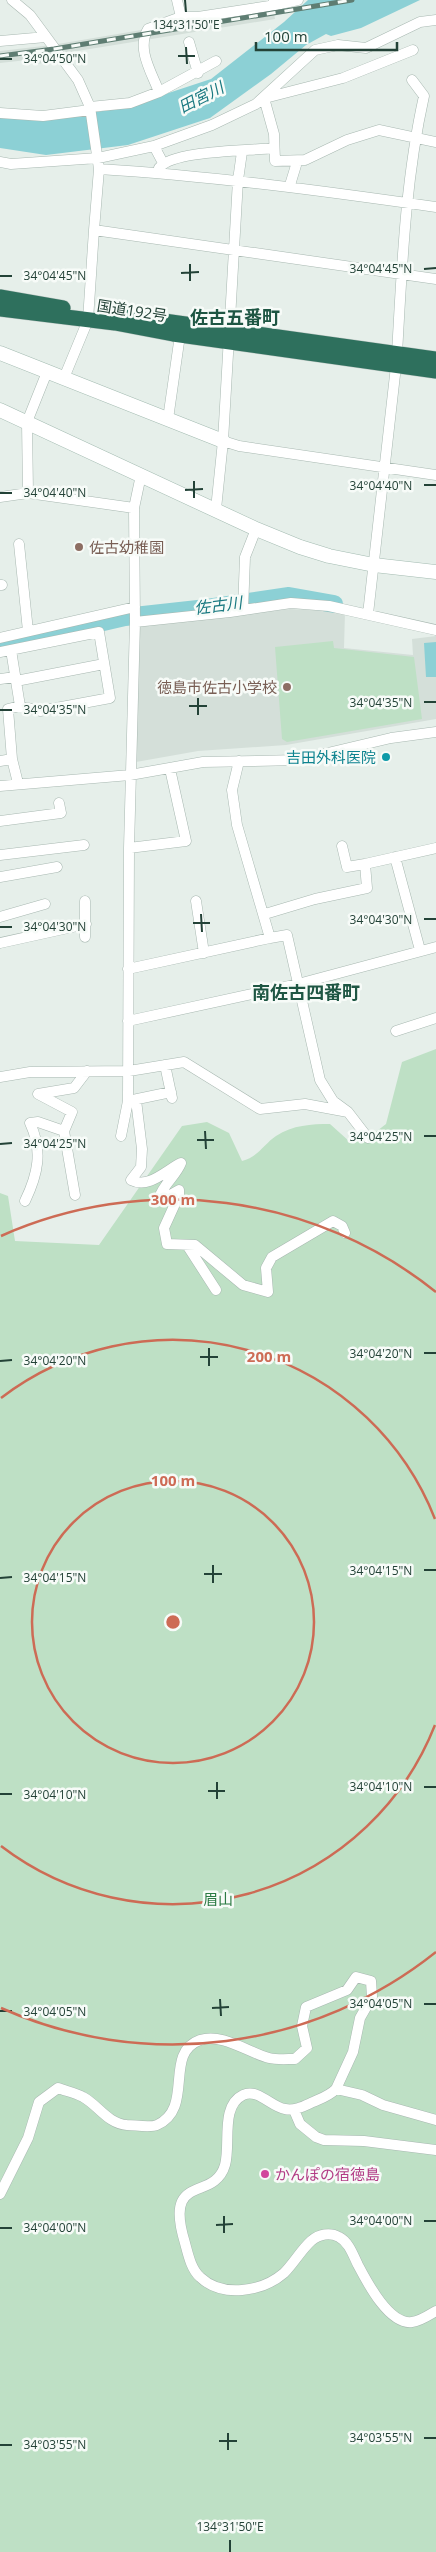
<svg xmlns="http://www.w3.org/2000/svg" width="436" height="2552" font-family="'Open Sans','Noto Sans JP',sans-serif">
<rect width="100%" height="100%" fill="#e6efea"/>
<path fill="#d4dfd9" d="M273 8 275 19 53 55 57 60 38 64 36 59 0 63V51L52 45Z
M290 609 345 612 344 648 413 655 412 639 436 636V719L286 745 198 751 136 762 139 623 223 617Z"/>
<path fill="#bee0c5" d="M333 641 334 648 414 657 422 719 287 742 282 739 275 647Z
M436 1049V2552H0V1193L8 1196 15 1241 99 1245 182 1126 207 1122 229 1133 242 1161C257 1158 264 1144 276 1136 293 1125 311 1124 330 1124L350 1142 368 1138 386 1124 402 1062Z"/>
<path fill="#8cd0d5" d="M308 0H420L361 28 331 36 326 34 306 45 271 74 210 118 128 145 46 155 0 148V117L40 120 123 108 211 79 284 22Z
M436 642V677H426L424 643Z"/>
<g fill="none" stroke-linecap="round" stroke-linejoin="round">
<path stroke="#8cd0d5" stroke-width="18" d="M0 646 125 617 207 608 289 596 334 604"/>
<g stroke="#a8b8b1" stroke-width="11">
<path id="street" d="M12 0 30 15 78 80 90 107 99 169 94 230
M177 0 181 17H198L276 5
M274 0 276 5 298 0
M181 17 148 29C136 49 152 73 159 92L216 61
M0 41 46 37
M189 42 198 73
M264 98 274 134 275 161 305 160 347 140 379 130 436 142
M265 98 343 78 413 50
M90 107 130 103 159 92
M0 113 43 116 90 110
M0 162 11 164 98 158 154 146
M163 163 154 146 212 125 256 104 315 50 338 45 366 48 420 22 436 20
M159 168C173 150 249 151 274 148
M99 169C212 176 324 191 436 207
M290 185 297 162
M397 354C402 267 405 181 424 96L412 80
M64 378 88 320 94 230 436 279
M168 419 180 335
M223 441 239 446 436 475
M141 475 134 508 135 622 129 848 128 1101 171 1092
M28 493 27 422 47 372
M0 497 28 493 134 508
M216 509 223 441 238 180 242 152
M19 544 28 631
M0 585H2
M243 610 245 557 256 529
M368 614 396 366
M135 622 230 612 291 603 329 606 436 630
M0 638 135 607
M0 652 99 632 110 698 40 711 20 706 11 650
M0 679 15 677
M16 681 104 664
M0 761 12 759
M18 783 12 759 8 709 20 706
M0 786 130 775 203 762 298 760 391 738 436 732
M0 821 61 813 59 803
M342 846 347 867 365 864
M129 848 186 841 170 769
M0 855 84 845
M395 857 420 950
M0 877 57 867
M85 901V937
M196 901 204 953
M265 914 315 899 367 888 365 864 436 848
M0 917 45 904
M270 938 287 935 320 1080 333 1101 348 1112 368 1138
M0 943 86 924
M128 969 270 938 237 825 232 790 239 761
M128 1021 298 984 436 947
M396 1031 436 1018
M165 1065 172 1098
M0 1077 30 1072 129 1071 184 1062 260 1109 305 1104 348 1112
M136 1100 142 1149 141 1167 131 1180C149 1189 165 1171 181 1163 176 1176 164 1183 159 1198L163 1199 179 1190V1195L164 1228 167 1244 195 1245 243 1285 268 1292 266 1268 272 1257 333 1221 342 1226 345 1233
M64 1131 72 1112 38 1094 74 1088 87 1071
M121 1136 128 1101
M25 1201C38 1174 43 1151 30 1123L38 1122 64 1131 75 1195
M187 1245 216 1290
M294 2110 300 2124 316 2137 324 2140 364 2141 436 2150
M436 2120 383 2105 362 2095 336 2089C329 2096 322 2098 313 2102 304 2106 295 2111 285 2109 271 2107 258 2088 243 2095 220 2106 231 2144 225 2165 214 2203 163 2171 185 2243 188 2254 191 2269 200 2277 222 2298 262 2292 284 2273 294 2263 301 2250 311 2241 319 2234 330 2232 339 2237 349 2242 353 2255 358 2265 367 2282 389 2325 412 2322 421 2321 429 2315 436 2311
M0 2194 28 2138 39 2102 58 2088C66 2091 76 2093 83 2097 98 2105 108 2124 127 2125 135 2125 150 2128 157 2125 195 2108 163 2053 200 2040 223 2033 247 2052 269 2058 277 2060 287 2059 295 2059L307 2048 302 2026 306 2007 347 1990 356 1977 371 1981 372 1997 360 2018 353 2052 336 2089"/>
</g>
<g stroke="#a3bbb1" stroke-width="15">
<path id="secondary" d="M0 353 223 441
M0 410 256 529 300 547 329 556 374 565 436 572"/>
</g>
<g stroke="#c1cac7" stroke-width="16">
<path id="highway" d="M0 297 63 308
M0 309 115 323 173 334 436 371
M128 316 436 359"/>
</g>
<use href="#street" stroke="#fff" stroke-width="10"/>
<use href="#secondary" stroke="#fff" stroke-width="14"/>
<use href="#highway" stroke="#2e705d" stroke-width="15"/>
<g stroke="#5e7d72" stroke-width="5">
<path id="rail" d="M0 56 54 49 352 0"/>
</g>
<use href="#rail" stroke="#f7fbf8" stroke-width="3" stroke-dasharray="9" stroke-linecap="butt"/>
</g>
<path fill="none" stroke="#234237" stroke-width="2" d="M185 0 186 12M186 47 187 64M178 56H195M0 59H12M190 264V281M424 269 436 268M181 273 199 272M0 276H12M194 481V498M424 485H436M185 490 203 489M0 493H12M198 698V715M424 702H436M189 706H207M0 710H12M201 914 202 932M424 919H436M193 923H210M0 927H12M205 1131 206 1149M424 1136H436M197 1140H214M0 1144 12 1143M209 1348V1366M424 1353H436M200 1357H218M0 1361 12 1360M213 1565V1583M424 1570H436M204 1574H222M0 1578 12 1577M217 1782V1799M424 1787H436M208 1791H225M0 1794H12M220 1999 221 2016M424 2004H436M212 2008 229 2007M0 2011H12M224 2216V2233M424 2221H436M216 2225 233 2224M0 2228H12M228 2433V2450M424 2438H436M219 2441H237M0 2445H12M230 2540V2552"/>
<g fill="none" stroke="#cd6b55" stroke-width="2.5">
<circle cx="173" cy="1622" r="141"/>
<path d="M435 1725A282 282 0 0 1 1 1846M1 1398A282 282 0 0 1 435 1519"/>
<path d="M436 1952A422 422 0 0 1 1 2008M1 1236A422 422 0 0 1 436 1292"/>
</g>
<g fill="#8d6e63" stroke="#f7fbf8" stroke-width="2">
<circle cx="79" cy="547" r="5"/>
<circle cx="287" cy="687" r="5"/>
</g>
<circle fill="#0f9aa8" stroke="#f7fbf8" stroke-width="2" cx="386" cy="757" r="5"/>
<circle fill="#d1479c" stroke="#f7fbf8" stroke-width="2" cx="265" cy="2174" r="5"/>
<g text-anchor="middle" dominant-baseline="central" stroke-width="5" stroke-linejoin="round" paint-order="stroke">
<g font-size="15" fill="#234237" stroke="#f7fbf8">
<text transform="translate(132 310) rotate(9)">国道192号</text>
</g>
<g font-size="15" fill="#785e54" stroke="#f7fbf8" text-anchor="start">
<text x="89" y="547">佐古幼稚園</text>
<text x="277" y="687" text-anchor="end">徳島市佐古小学校</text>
</g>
<g font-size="15" fill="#0d838f" stroke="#f7fbf8" text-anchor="end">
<text x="376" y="757">吉田外科医院</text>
</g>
<g font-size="15" fill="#2c7b44" stroke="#f7fbf8">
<text x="218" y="1899">眉山</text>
</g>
<g font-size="15" fill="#b23c85" stroke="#f7fbf8" text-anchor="start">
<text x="275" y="2174">かんぽの宿徳島</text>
</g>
<g font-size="16" font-style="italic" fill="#1a7981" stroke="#f7fbf8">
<text transform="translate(201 97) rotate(-27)">田宮川</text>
<text transform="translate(218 605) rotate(-7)">佐古川</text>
</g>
<g font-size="18" font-weight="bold" fill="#1e5643" stroke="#f7fbf8">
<text x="235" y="317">佐古五番町</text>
<text x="306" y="992">南佐古四番町</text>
</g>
</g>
<g font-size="12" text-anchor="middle" fill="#234237" stroke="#f7fbf8" stroke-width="5" stroke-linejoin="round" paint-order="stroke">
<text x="186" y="29">134°31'50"E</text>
<text x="55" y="63">34°04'50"N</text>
<text x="381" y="273">34°04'45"N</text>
<text x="55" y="280">34°04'45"N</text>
<text x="381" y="490">34°04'40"N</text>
<text x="55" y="497">34°04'40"N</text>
<text x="381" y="707">34°04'35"N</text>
<text x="55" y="714">34°04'35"N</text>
<text x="381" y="924">34°04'30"N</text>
<text x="55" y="931">34°04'30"N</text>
<text x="381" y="1141">34°04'25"N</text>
<text x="55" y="1148">34°04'25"N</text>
<text x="381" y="1358">34°04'20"N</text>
<text x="55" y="1365">34°04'20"N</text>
<text x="381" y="1575">34°04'15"N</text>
<text x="55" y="1582">34°04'15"N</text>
<text x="381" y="1791">34°04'10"N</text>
<text x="55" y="1799">34°04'10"N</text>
<text x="381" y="2008">34°04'05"N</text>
<text x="55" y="2016">34°04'05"N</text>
<text x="381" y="2225">34°04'00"N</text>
<text x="55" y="2232">34°04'00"N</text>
<text x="381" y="2442">34°03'55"N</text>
<text x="55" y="2449">34°03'55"N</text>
<text x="230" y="2531">134°31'50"E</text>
</g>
<circle cx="173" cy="1622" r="8" fill="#cd6b55" stroke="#f7fbf8" stroke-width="2.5"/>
<g font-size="15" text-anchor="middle" font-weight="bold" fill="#cd6b55" stroke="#f7fbf8" stroke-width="5" stroke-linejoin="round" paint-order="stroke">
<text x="173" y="1205">300 m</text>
<text x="269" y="1362">200 m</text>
<text x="173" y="1486">100 m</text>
</g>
<path d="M256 42v8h141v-8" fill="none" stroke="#234237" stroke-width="2.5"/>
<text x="264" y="42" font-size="15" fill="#234237" stroke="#f7fbf8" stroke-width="4" paint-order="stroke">100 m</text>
</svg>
